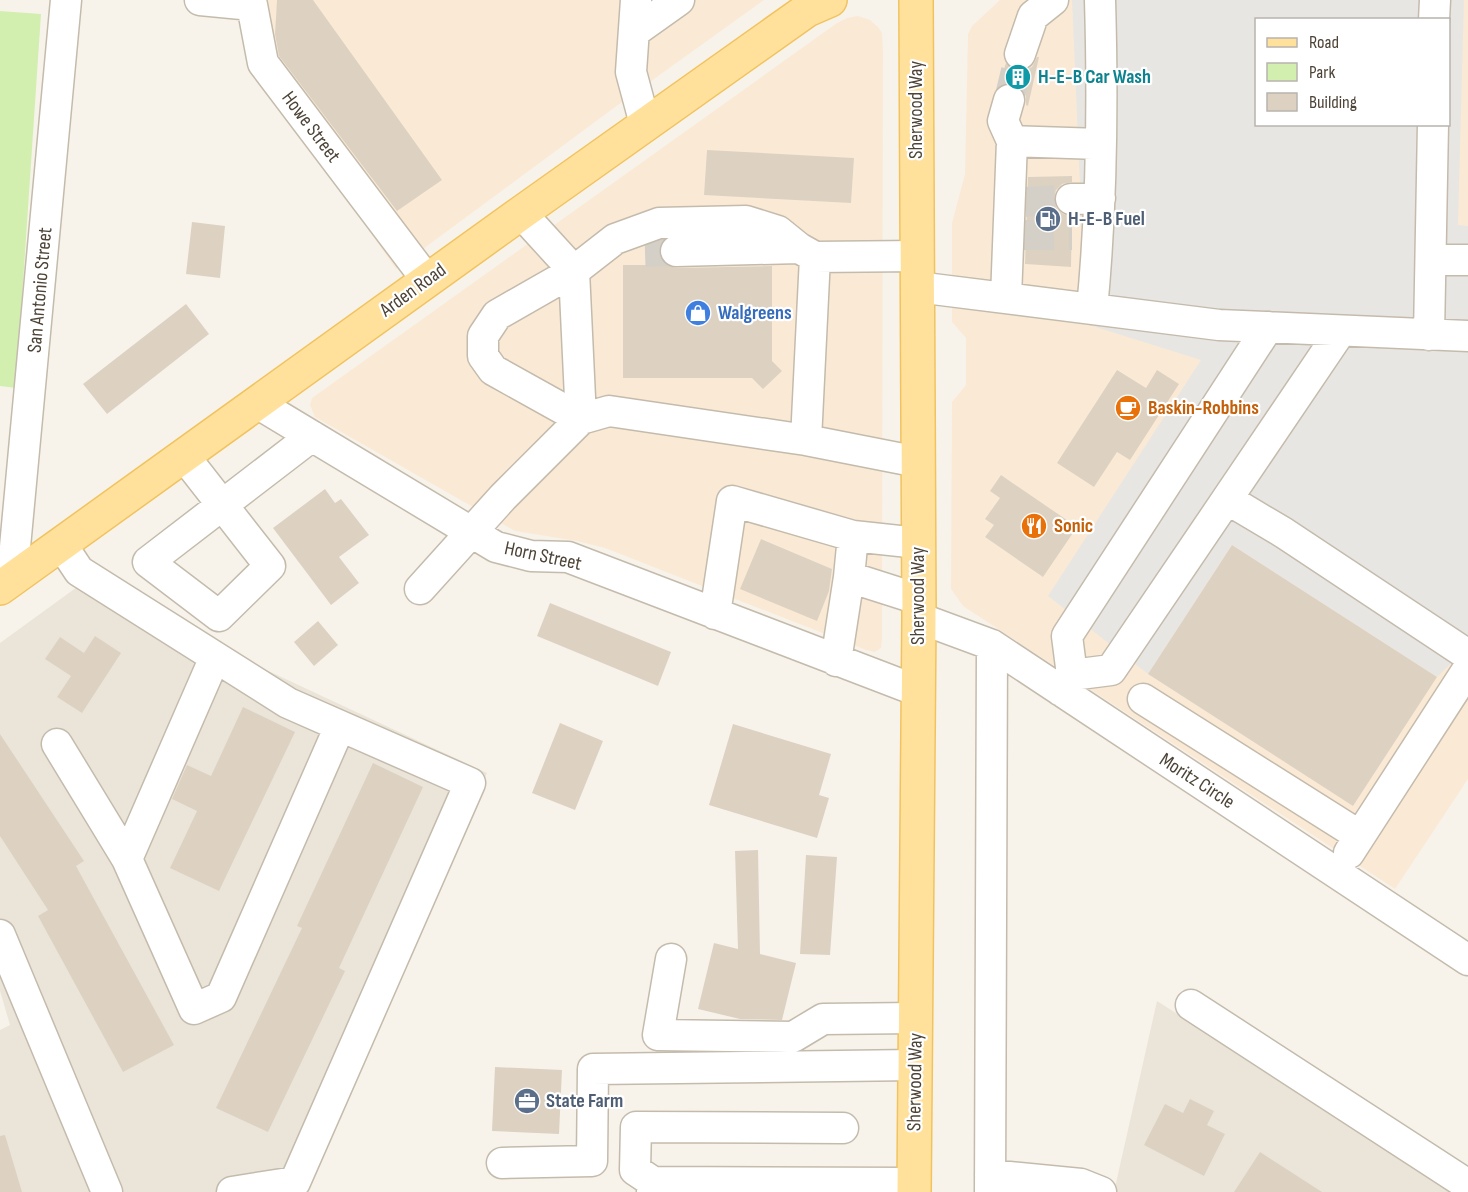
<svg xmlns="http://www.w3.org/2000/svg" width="1468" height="1192" font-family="'Sofia Sans Condensed',sans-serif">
<rect width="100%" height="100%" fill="#f7f3eb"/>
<path fill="#ebe5d9" d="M95 574 234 655 487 773 306 1192H0V1030L10 1025 0 991V643Z
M1157 1001 1457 1192H1114Z"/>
<path fill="#faead5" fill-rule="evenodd" d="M259 0H764L622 102 396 269 255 68Z
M1000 0H1468V779L1395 889 963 606 951 589 952 402 966 385V338L952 322V223L965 174 968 34 972 26ZM1256 20H1448V124H1256Z
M858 16 870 20 878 27 882 33 883 51 882 639 881 648 875 652 866 650 605 548 577 541 515 531 315 417 310 405 312 398 837 23 847 18Z"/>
<path fill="#d3efb0" d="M0 11 41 14 16 388 0 386Z"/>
<path fill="#e8e6e3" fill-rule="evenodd" d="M1072 0H1464L1458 225 1468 226V647L1437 677 1232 545 1148 674 1048 596 1201 360 1086 324ZM1256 20H1448V124H1256Z"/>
<path fill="#ddd2c2" d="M277 0H313L442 180 397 211 279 56 275 34Z
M1037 57H1039L1028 106 1026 105V95L1021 88 1013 83H1005L998 87 1006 63 1014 70 1023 71 1032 67Z
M707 150 854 158 851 203 704 195Z
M1072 176V182L1062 184 1056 190 1054 199 1057 209 1063 214 1072 216 1071 267 1025 264 1028 177Z
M192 222 225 226 220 278 186 274Z
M623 265H666L676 268 772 266V361L782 371 763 389 752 378H623Z
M186 304 209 334 107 414 83 384Z
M1117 370 1146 388 1157 370 1179 384 1130 460 1117 452 1094 487 1057 463Z
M1001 475 1077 527 1043 577 985 537 994 525 985 519 1000 498 990 491Z
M325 489 335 503 341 499 369 535 339 557 359 583 331 605 273 528Z
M761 539 832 569 829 591 817 621 740 589Z
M1232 545 1437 677 1353 806 1148 674Z
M550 603 671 652 658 686 537 636Z
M318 621 338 645 314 666 294 642Z
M95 636 121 653 82 713 57 697 71 676 45 659 60 637 84 653Z
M243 707 295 732 219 891 170 868 197 811 172 799 187 765 211 776Z
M560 723 603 741 575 810 532 793Z
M733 724 831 754 819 795 829 798 817 838 709 805Z
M0 734 84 861 76 866 174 1045 123 1072 38 916 48 910 0 836Z
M373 763 423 787 339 968 345 971 268 1132 216 1108 302 928 297 926Z
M758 850 760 954 796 963 782 1020 740 1019 698 1009 714 943 738 949 735 851Z
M806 855 837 857 830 955 800 954Z
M495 1067 562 1070 559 1134 492 1131Z
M1190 1099 1214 1111 1207 1125 1225 1134 1204 1176 1144 1145 1165 1104 1183 1113Z
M5 1135 22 1192H0V1136Z
M1260 1152 1322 1192H1234Z"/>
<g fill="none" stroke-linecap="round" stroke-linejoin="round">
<path stroke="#d5d0c7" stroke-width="30" stroke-dasharray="30 15" stroke-linecap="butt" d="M1009 100 1020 54
M1025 202 1071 199
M1024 235H1072
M645 252 676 251"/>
<g stroke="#c4bbac" stroke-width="33">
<path id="minor" d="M200 0 252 5 263 63 427 280
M636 0 631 72 645 124
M1434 20 1435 0
M634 32 679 0
M1020 54 1033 16 1053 0
M1009 100 1003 121 1012 141
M1071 199 1100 198
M521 213 574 271 497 315 483 336V356L493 370 581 419
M676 251 799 248
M1431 260H1468
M917 287 1219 325 1468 336
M1006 298 1012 141 1100 144
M1092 309C1102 206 1103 103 1100 0
M1340 332 1227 499 1284 533 1468 655
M1429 335 1433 124
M257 403 496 547 531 556 568 557 918 691
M581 419 574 271 615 239 659 223 746 221 778 231 799 248 815 257
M806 440 918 462
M184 456 270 566 219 616 148 562 312 436
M918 543 853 536 849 577 918 599
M61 544 79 571 288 703 470 783 295 1182 232 1192
M12 579 66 0
M420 589 503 497 581 419 609 411 806 440 815 257 917 256
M715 614 732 501 853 536
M919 618 992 645 1468 960
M836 661 849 577
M1072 675 1067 636 1268 327
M1061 691 1072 675 1111 670 1227 499
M1143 699 1360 836
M57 744 127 859 215 657
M1349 853 1468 669
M127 859 194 1009 221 997 340 726
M0 935 107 1192
M671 959 658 1035 793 1037 823 1019 916 1018
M1191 1005 1468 1185
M502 1163 592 1161 593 1069 915 1065
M990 1175 1081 1184 1101 1192
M653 1182 635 1170 636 1127 843 1128
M652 1192 653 1182 914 1183
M990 1192 992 645"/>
</g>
<g stroke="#f1c35f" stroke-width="36">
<path id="major" d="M0 588 521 213 807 10 830 0
M914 1192 919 618 916 0"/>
</g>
<use href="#minor" stroke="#fff" stroke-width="30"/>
<use href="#major" stroke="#ffe19c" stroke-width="33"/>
</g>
<defs>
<g id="building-disc" transform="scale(1.35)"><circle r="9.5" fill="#0f9aa8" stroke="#fff"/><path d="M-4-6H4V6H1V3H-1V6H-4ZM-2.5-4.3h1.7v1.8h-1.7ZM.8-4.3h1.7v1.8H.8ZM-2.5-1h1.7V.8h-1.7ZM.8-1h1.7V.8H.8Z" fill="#fff"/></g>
<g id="fuel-disc" transform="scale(1.35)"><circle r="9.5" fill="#5c6f8a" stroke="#fff"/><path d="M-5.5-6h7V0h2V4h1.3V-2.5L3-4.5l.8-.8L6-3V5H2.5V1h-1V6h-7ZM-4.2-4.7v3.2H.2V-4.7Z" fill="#fff"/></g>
<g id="shop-disc" transform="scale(1.35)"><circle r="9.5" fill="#3f7fe0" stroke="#fff"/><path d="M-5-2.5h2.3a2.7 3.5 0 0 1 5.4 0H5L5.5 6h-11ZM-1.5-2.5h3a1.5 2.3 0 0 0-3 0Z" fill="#fff"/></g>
<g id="cafe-disc" transform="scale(1.35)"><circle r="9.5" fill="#e8710a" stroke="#fff"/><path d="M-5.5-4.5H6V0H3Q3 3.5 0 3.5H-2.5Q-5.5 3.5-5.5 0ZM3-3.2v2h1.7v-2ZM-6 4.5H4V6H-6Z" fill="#fff"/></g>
<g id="restaurant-disc" transform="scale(1.35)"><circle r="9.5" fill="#e8710a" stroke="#fff"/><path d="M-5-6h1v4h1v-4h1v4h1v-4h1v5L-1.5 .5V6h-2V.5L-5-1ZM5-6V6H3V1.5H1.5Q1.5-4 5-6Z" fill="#fff"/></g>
<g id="office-disc" transform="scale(1.35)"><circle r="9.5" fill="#5c6f8a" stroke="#fff"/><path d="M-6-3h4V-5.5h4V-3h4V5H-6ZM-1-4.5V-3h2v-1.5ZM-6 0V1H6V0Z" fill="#fff"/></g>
</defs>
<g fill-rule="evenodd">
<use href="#building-disc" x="1018" y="77"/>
<use href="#fuel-disc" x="1048" y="219"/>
<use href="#shop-disc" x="698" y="313"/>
<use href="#cafe-disc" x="1128" y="408"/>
<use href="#restaurant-disc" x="1034" y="526"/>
<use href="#office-disc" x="527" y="1101"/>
</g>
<g text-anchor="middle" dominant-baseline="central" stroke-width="4.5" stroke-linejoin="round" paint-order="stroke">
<g font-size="20" font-weight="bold" fill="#0d838f" stroke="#fff" text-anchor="start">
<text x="1038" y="77">H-E-B Car Wash</text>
</g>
<g font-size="20" fill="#4d4437" stroke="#fff">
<text transform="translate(916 110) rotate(-90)">Sherwood Way</text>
<text transform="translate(311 127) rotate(53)">Howe Street</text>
<text transform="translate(40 290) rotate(-85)">San Antonio Street</text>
<text transform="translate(413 290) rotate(-36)">Arden Road</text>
<text transform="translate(543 556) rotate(12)">Horn Street</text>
<text transform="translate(918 596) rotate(-90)">Sherwood Way</text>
<text transform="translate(1197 781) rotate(33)">Moritz Circle</text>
<text transform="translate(915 1082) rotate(-89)">Sherwood Way</text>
</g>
<g font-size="20" font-weight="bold" fill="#4e5e75" stroke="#fff" text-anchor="start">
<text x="1068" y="219">H-E-B Fuel</text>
<text x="546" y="1101">State Farm</text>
</g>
<g font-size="20" font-weight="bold" fill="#366cbe" stroke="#fff" text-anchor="start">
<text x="718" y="313">Walgreens</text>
</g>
<g font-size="20" font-weight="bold" fill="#c56008" stroke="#fff" text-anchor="start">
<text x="1148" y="408">Baskin-Robbins</text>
<text x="1054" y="526">Sonic</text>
</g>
</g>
<rect x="1255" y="18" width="195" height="108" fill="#ffffff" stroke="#b8b4af" stroke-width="1.5"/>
<rect x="1267" y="38" width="30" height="9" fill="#ffe19c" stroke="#b8b4af" stroke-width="1.5"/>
<text x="1309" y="48" font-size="18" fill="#4d4437">Road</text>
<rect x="1267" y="63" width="30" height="18" fill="#d3efb0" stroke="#b8b4af" stroke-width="1.5"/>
<text x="1309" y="78" font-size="18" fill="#4d4437">Park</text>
<rect x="1267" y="93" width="30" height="18" fill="#ddd2c2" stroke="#b8b4af" stroke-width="1.5"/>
<text x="1309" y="108" font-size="18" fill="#4d4437">Building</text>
</svg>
